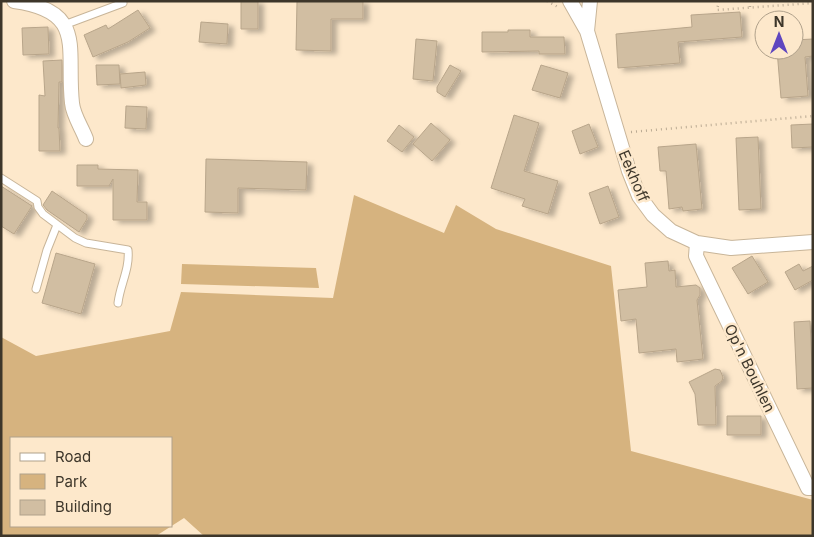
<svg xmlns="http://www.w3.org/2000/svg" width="814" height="537" font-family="Inter,sans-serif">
<defs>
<filter id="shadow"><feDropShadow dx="5.5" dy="3" stdDeviation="2.5" flood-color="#0004"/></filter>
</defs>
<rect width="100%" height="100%" fill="#fde8cb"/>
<path fill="#d6b37f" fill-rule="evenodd" d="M354 195 444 233 456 205 496 229 611 266 631 451 813 500V536H204L184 518 156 536H1V337L36 356 170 331 181 292 333 298ZM171 438V526H11V438Z
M182 264 316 268 319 288 181 284Z"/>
<path fill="#d1bea2" stroke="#b8a58a" filter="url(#shadow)" d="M241 1H258V29H241Z
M297 1H363V19H331V51L296 50Z
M138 10 150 28 128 42 93 57 84 35 106 25 108 29Z
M740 12 742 37 678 42 680 63 618 68 616 34 692 27 691 15Z
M201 22 228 24 227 44 199 42Z
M48 27 49 54 23 55 22 28Z
M508 30H530V37H564L565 54H539V51L482 52V32H508Z
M416 39 437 41 433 81 413 79Z
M813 39V56L805 57 808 96 781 98 777 50H794V40Z
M62 60V82H59L58 128H59L60 151H39V95L45 96 43 61Z
M96 65H119L120 84 97 85Z
M450 65 461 71 445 97 437 92V87Z
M541 65 568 73 560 98 532 90Z
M145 72 146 85 121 88 120 74Z
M126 106 147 107 146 129 125 128Z
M514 115 539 123 524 171 558 181 548 214 522 206 525 199 491 188Z
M431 123 450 140 432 161 413 144Z
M589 124 598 147 580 154 572 131Z
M813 124V147L792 148 791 125Z
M399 125 414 137 402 152 387 141Z
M758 137 761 209 739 210 736 138Z
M696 144 702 209 683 211 682 207 669 209 666 171H660L658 147Z
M206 159 307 162 306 190 238 188V213L205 212Z
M77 165H98V169L138 170 137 202H147V220H113V179L109 186H77Z
M1 186 32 206 14 234 1 226Z
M608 186 619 217 600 224 589 193Z
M52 191 87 215V219L79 232 47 210 43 205Z
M56 253 95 264 81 314 42 303Z
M752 256 768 282 748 294 732 268Z
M668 261 669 271 675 270 676 287 696 285 700 288V295L697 300 703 359 677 362 676 349 639 353 636 319 621 321 618 290 647 287 645 263Z
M799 264 803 271 813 266V280L795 290 785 272Z
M810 321 813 388 797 389 794 322Z
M715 369 720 370 723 377 722 381 715 386 716 425H698L695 394 689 382Z
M727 416H761V435H727Z"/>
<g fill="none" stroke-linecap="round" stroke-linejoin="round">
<g stroke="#c8b599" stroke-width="9">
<path id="service" d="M64 25 123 3
M1 178 37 201 38 207 43 214 75 238 86 243 128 250C130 269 120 285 118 303
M36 289 47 250 57 225"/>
</g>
<g stroke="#c8b599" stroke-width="16">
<path id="minor" d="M14 1C87 11 66 48 72 103 73 115 82 128 86 139
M570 1 587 31 629 171 639 196 653 215 671 231 697 243 731 248 813 242
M587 31 590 1
M697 243 696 256 808 488H813"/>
</g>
<path stroke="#baaa93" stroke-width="2.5" stroke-dasharray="1 4" stroke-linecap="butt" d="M547 1 558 7
M719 1 717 10 813 3
M750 1V8
M631 132 813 116"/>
<use href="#service" stroke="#fff" stroke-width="7"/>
<use href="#minor" stroke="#fff" stroke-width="14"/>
</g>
<g text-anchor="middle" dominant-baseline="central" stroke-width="5" stroke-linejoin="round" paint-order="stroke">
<g font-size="15" fill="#3d362a" stroke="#fde8cb">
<text transform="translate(634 176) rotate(67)">Eekhoff</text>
<text transform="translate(750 368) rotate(64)">Op'n Bouhlen</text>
</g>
</g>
<rect width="814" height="537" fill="none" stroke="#3d362a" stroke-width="5"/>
<rect x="10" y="437" width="162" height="90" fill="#fde8cb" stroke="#b0a18b"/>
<rect x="20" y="453" width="25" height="8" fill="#ffffff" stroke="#b0a18b"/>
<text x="55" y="462" font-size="15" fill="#3d362a">Road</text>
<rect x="20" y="474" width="25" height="15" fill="#d6b37f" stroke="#b0a18b"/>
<text x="55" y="487" font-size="15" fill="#3d362a">Park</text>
<rect x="20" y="500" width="25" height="15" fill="#d1bea2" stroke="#b0a18b"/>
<text x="55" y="512" font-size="15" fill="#3d362a">Building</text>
<g transform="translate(779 35)"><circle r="24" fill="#fde8cb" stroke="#b0a18b"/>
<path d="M0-4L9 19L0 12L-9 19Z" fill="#5f46bf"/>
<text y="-8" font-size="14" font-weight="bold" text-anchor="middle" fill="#3d362a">N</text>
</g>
</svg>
